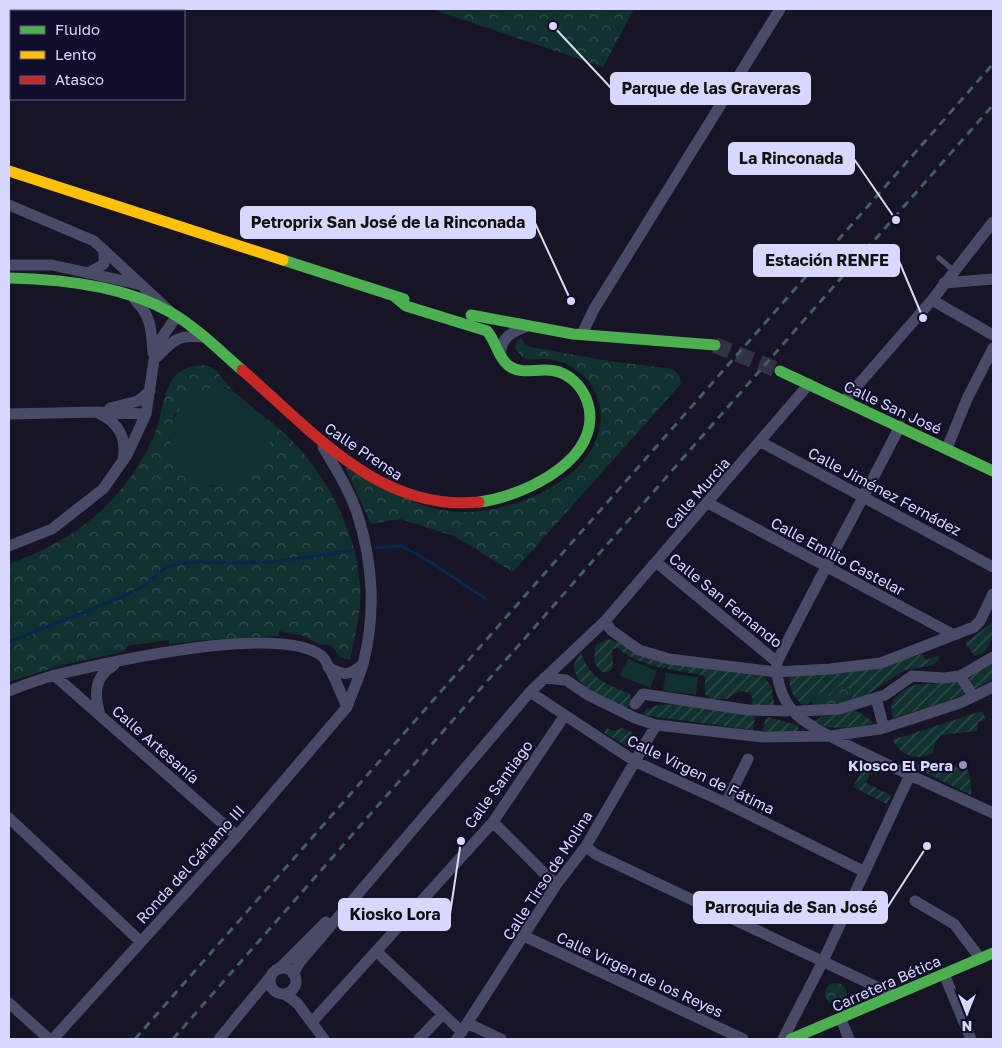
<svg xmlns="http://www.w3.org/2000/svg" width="1002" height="1048" font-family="'Golos Text',sans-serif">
<defs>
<pattern id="forest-crowns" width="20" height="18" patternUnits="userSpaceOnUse" patternTransform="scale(1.25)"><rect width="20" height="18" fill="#11312f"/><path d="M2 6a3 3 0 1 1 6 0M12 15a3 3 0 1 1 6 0" fill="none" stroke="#334e4e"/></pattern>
<pattern id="garden-furrows" width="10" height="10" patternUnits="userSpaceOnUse" patternTransform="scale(1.25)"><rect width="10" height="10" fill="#11312f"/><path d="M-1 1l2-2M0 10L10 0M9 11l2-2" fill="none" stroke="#334e4e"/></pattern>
</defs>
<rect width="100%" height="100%" fill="#161425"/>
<path fill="url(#forest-crowns)" d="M432 9H634L603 67Z
M521 338 525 344 531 347 609 361 673 369 679 375 681 384 513 572 454 536 400 519 371 524 345 467C381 485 418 511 460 512 513 514 598 479 601 418 601 399 593 383 579 372 570 364 556 359 544 359 537 359 528 361 522 357L515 348 517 341Z
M205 365 214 369 234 392 224 387 175 414 169 438 186 474 195 480 214 487 270 440 267 419C320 458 364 536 360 603 359 622 354 641 350 660L340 657 331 645 319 644 303 636 279 631 278 636 208 640 169 644V640L126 646V651L59 666 9 682V564C75 540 123 503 153 438 162 419 162 393 174 377 182 367 193 366 205 365Z
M841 685 849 687 852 692 851 700 845 703 814 705 811 701 817 693 830 696 835 688Z
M825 994a11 11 0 1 1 22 0a11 11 0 1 1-22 0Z"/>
<path fill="url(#garden-furrows)" d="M993 622C993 636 991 653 975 656L965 643Z
M608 639 618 642 664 663 764 676 771 686 775 707 754 706 751 703 753 700 751 695C741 688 736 693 727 699H711L705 694V677L702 675C673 669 640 668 617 647L612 650 613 668 608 672H602C593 665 593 656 596 645Z
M581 652C590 679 606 684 630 694L632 702 626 710C607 700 574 689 574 664Z
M923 654 926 660 939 655V659L933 665 905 670 862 698 851 700 853 695 851 690 845 685C837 685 834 689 830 696L817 693 808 704 804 705C794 700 787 687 790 676L847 673Z
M993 662V679L975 689 968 676Z
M958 680 965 694 939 704 893 718 891 705C908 674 932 689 958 680Z
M680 704 753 715 755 718 753 730 642 715C649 703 667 705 680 704Z
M856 710 874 723C855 727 833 732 814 722L824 715Z
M982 711 986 719 978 722 977 731 941 735 935 743 933 753C917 762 901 755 892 740Z
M768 717 797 725 799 729 797 732 763 731 765 719Z
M607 728 614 731 622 728 632 732 633 735 626 746 604 733Z
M947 762 961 769 967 768 971 782V795L910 765Z
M865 765 873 767 866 783 891 795 887 804 853 787Z"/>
<path fill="#11312f" d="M215 387C231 387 240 396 251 406 255 410 261 414 265 418 269 422 270 431 270 436 271 485 203 505 178 464 157 431 180 394 215 387Z
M628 659 657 671 650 688 621 676 620 674Z
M666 673 698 677 696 695 665 691 663 689Z"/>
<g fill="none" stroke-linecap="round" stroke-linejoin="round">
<path stroke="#07284d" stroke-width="3" d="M376 548 401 546 429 561 486 599
M9 642 120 598 142 587 165 568 186 562 263 563 352 551"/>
<path stroke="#333146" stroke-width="16" stroke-dasharray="16 8" stroke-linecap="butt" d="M715 345 780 371"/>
<path stroke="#494a66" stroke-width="5.5" d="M939 258 954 271"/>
<path stroke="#494a66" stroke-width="11" d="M9 205 94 241 176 317 161 339 154 360 146 414 127 455 103 489 52 529 9 546
M9 265H52L142 285
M88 273 104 264V250
M944 283 993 279
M135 300C152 317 151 330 153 353
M932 300 993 335
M582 334 594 309 780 9
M500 353C503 336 511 333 525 327
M157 357C174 339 178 335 203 337
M844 401 932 300 993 222
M110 408 138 401 150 391
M9 414 97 412 146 414
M100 414C119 423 127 439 123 460
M900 426C860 505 817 582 777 662 775 677 782 699 793 711 809 728 835 738 855 749 900 771 947 792 993 813
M761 442 993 567
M323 447C336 469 350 491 358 516 373 563 376 615 363 664 359 678 352 693 347 707
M947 448 967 399 993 348
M708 503 954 635
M656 562 777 662
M605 621 611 630 639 650 669 659 776 672 830 669 881 663 974 627 980 621 993 594
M328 667C343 676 350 676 363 664
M54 675 237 836
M960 676 993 657
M544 678 566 680 588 695 635 718 656 725 763 737 830 736 880 729 960 703 993 687
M9 691C24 685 40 679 56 675 109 662 279 623 322 656 328 661 343 698 347 707L237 836 53 1039
M530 692 636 762 726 803 865 872
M876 698 882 721
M635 704 643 694 748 710 787 711
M799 711 839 709 885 695 912 676 944 678 960 676 970 691
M100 715C94 694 94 677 114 665
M726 803 748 759
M9 818 140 941
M493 822 556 885
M586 846 595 854 894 995
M915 901 954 924 980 958
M524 936 743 1039
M376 951 462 1032
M270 981a13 13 0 1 1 26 0a13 13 0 1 1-26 0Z
M279 969 326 922
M293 974 300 962 530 692 605 621 809 384
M944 974 971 1039
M285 994 297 1003 324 1039
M9 1003 49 1039
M841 1019 849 1039
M312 1022 493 822 565 715
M469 1024 501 1039
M219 1039 271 976
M419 1039 443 1014
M457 1039 556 885 586 846 656 725
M783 1039 823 961 910 775"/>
<path stroke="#4caf50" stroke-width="11" d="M283 260 404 299
M9 278C61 279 124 286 170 312 196 327 219 350 242 370
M394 296 406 306 487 331C496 341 498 358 509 366 527 379 550 359 574 381 584 390 590 404 590 418 589 466 519 497 479 502
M471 315 573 334 715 345
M780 371 993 471
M791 1039 993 953"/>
<path stroke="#ffc107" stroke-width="11" d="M9 171 283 260"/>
<path stroke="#c62828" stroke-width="11" d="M242 370C311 429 378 512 479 502"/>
<path stroke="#425b6d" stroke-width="3" stroke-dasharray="8 6" stroke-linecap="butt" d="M135 1039 993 64
M173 1039 993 105"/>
</g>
<circle fill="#9493b3" stroke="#100e2b" stroke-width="2" cx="963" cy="765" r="5"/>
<g text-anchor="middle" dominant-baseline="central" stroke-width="4" stroke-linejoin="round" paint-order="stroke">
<g font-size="15" fill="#d8d8ff" stroke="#100e2b">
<text transform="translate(893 407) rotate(25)">Calle San José</text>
<text transform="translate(364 451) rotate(34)">Calle Prensa</text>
<text transform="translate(885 491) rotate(28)">Calle Jiménez Fernádez</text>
<text transform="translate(697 493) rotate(-49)">Calle Murcia</text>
<text transform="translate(838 556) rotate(28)">Calle Emilio Castelar</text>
<text transform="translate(726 600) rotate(39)">Calle San Fernando</text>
<text transform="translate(156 744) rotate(41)">Calle Artesanía</text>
<text transform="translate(701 774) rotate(26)">Calle Virgen de Fátima</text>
<text transform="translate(498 784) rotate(-54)">Calle Santiago</text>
<text transform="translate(190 864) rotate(-48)">Ronda del Cáñamo III</text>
<text transform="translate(547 875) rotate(-57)">Calle Tirso de Molina</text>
<text transform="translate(640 974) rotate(25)">Calle Virgen de los Reyes</text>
<text transform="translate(886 983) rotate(-24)">Carretera Bética</text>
</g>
<g font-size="15" font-weight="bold" fill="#d8d8ff" stroke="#100e2b" text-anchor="end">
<text x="953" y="765">Kiosco El Pera</text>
</g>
</g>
<path fill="none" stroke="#d8d8ff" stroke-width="2" d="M553 26L611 88M896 220L854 159M571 301L535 223M923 318L899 261M927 846L887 908M461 841L450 914"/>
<g fill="#d8d8ff" stroke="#100e2b" stroke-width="2">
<circle cx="553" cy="26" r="5"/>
<circle cx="896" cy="220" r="5"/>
<circle cx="571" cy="301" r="5"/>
<circle cx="923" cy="318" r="5"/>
<circle cx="927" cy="846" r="5"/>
<circle cx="461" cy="841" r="5"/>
</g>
<g fill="#d8d8ff" stroke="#d8d8ff" stroke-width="2">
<rect x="611" y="73" width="199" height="31" rx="5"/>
<rect x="729" y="143" width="125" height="31" rx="5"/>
<rect x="241" y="207" width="294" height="31" rx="5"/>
<rect x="754" y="245" width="145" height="31" rx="5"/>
<rect x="694" y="892" width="193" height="31" rx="5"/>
<rect x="339" y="899" width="111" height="31" rx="5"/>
</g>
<g font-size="16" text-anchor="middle" font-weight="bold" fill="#111">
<text x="711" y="94">Parque de las Graveras</text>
<text x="791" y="164">La Rinconada</text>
<text x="388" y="228">Petroprix San José de la Rinconada</text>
<text x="827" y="266">Estación RENFE</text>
<text x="791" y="913">Parroquia de San José</text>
<text x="395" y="920">Kiosko Lora</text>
</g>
<rect width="1002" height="1048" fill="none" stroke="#d8d8ff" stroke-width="20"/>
<rect x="10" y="10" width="175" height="90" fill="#100e2b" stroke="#605f80"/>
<rect x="20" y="26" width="25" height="8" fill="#4caf50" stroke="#605f80"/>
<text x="55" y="35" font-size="15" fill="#d8d8ff">Fluido</text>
<rect x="20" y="51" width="25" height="8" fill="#ffc107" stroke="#605f80"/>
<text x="55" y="60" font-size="15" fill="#d8d8ff">Lento</text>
<rect x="20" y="76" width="25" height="8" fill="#c62828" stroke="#605f80"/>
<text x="55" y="85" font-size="15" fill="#d8d8ff">Atasco</text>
<g transform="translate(967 1013) rotate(180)" stroke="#100e2b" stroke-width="4" paint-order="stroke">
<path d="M0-4L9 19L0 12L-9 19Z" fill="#d8d8ff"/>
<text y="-8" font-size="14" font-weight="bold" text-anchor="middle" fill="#d8d8ff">N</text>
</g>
</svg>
